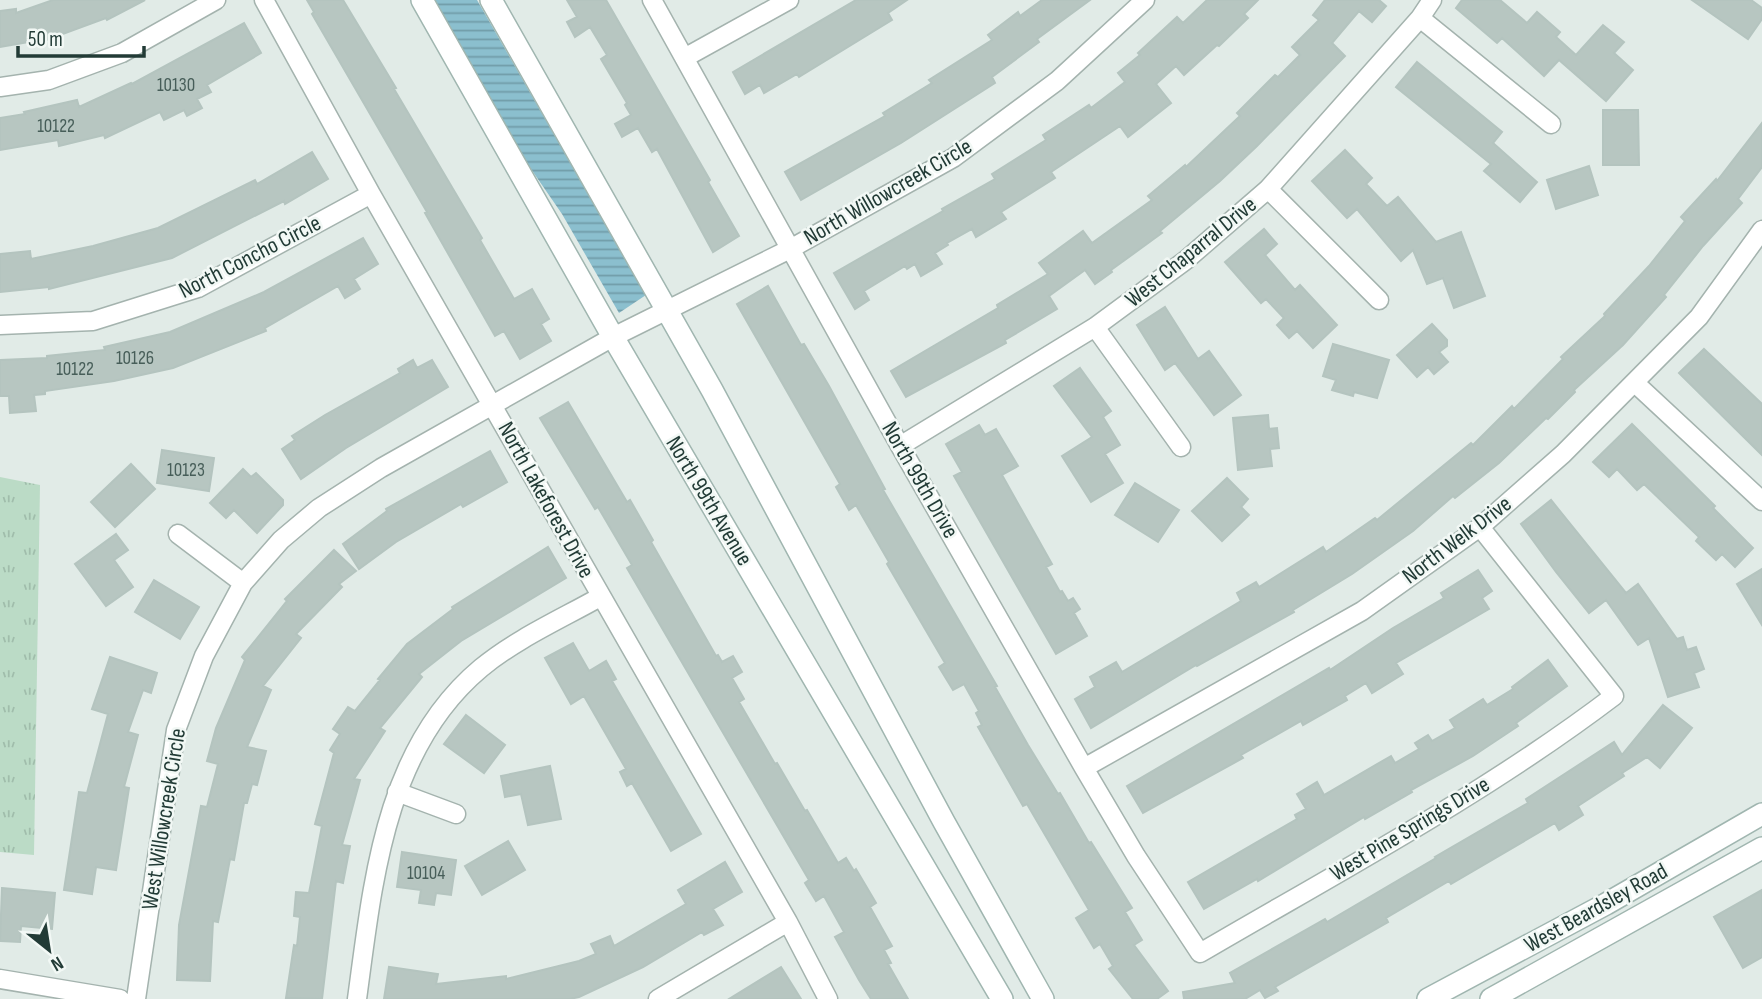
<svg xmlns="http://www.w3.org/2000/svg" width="1762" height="999" font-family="'Sofia Sans Condensed',sans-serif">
<defs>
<pattern id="grass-tufts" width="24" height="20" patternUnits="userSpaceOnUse" patternTransform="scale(1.75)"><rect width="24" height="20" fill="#bbdbc6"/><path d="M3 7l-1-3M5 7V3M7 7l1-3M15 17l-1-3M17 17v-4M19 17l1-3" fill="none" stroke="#a0bdab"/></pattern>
<pattern id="water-rules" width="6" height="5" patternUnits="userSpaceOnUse" patternTransform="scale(1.75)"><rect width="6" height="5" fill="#8bbfce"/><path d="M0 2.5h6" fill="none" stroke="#719ca8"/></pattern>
</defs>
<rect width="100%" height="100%" fill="#e1ebe7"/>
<path fill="url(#grass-tufts)" d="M0 477 40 485 34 855 0 852Z"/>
<path fill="url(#water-rules)" d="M433 0H477L646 295 619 313 562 214 522 156Z"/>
<path fill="#b7c6c1" stroke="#b4c4bf" stroke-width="2" d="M53 0H145L107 20 106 18 41 42 40 40 0 47V11L16 9V13Z
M307 0H343L396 88 394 89 482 238 480 240 514 299 532 289 549 319 541 324 551 341 520 359 504 331 495 336 425 213 427 212 312 14 314 12Z
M567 0H606L710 180 708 182 739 236 713 252 657 149 652 152 638 128 622 137 615 124 631 115 625 105 627 103 601 59 607 55 590 27 575 37 567 22 577 17Z
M856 0H907L888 13 892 20 799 77 797 74 764 93 760 85 745 94 733 72Z
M1042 0H1090L1037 39 1039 42 992 77 995 83 901 143 801 200 785 172 885 116 883 113 932 83 929 80 992 40 988 35 1018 12 1020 16Z
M1207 0H1258L1244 14 1248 18 1219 46 1217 45 1184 75 1176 66 1156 84 1171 103 1128 137 1120 126 1051 172 1055 178 1001 212 1006 219 976 237 972 229 947 243 948 245 935 253 942 264 921 276 915 264 907 269 905 266 864 291 869 300 855 309 834 273 943 211 942 209 995 179 992 174 1046 140 1043 135 1089 105 1091 108 1125 82 1118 73 1140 55 1138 53 1177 17 1183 23Z
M1325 0H1379L1386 6 1372 22 1359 11 1332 43 1345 56 1257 146 1220 181 1160 231 1162 233 1111 270 1112 272 1095 284 1085 270 1049 296 1057 309 1005 340 1006 343 906 397 891 371 998 308 997 305 1048 274 1039 263 1083 231 1092 243 1152 200 1148 196 1185 165 1186 167 1240 116 1237 113 1275 75 1278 77 1300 55 1292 47 1319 20 1313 15Z
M1462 0H1500L1527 23 1537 12 1560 32 1556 37 1576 55 1603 25 1624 42 1614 53 1633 70 1606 101 1559 60 1544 76 1502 38 1497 43 1456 8Z
M1692 0H1751L1762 8V19L1748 39Z
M244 23 261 53 207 85 211 92 197 99 202 108 187 116 184 110 164 120 160 112 105 138 104 135 59 146 58 140 0 150V118L25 114 24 112 77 100 79 107 131 83 132 84Z
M1417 62 1502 132 1493 143 1537 182 1520 202 1484 171 1491 164 1396 87Z
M1603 110H1638L1639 165H1603Z
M1762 123V167L1738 199 1742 203 1703 246 1664 295 1666 297 1623 345 1574 390 1575 392 1548 419 1546 418 1499 463 1455 498 1453 496 1413 531 1352 574 1293 610 1294 612 1197 666 1196 665 1091 728 1075 699 1095 687 1090 677 1116 662 1122 672 1241 601 1237 593 1256 582 1259 587 1323 547 1326 552 1375 518 1377 520 1471 443 1473 445 1512 406 1514 409 1563 359 1561 357 1605 316 1604 314 1649 266 1685 221 1681 217 1716 179 1717 181Z
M1345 150 1372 178 1366 184 1387 206 1398 197 1436 242 1461 232 1485 296 1454 308 1443 278 1427 284 1413 250 1401 261 1357 209 1347 218 1312 181Z
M312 152 328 179 285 204 284 201 172 258 49 289V287L0 292V254L30 251 31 259 93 246 158 228 255 180 257 184Z
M1589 166 1598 195 1556 209 1547 180Z
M1264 229 1277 244 1265 255 1295 290 1300 285 1337 325 1313 348 1297 331 1289 338 1277 325 1284 318 1266 299 1261 303 1225 262Z
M363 238 378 264 354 279 360 289 345 298 338 286 265 328 266 331 173 368 114 381 45 391V394L34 395 36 411 10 413 9 396H0V360L47 358V356L105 350 104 347 170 332 264 292Z
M768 286 801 345 804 344 829 386 885 489 883 490 997 686 995 687 1028 745 1058 794 1060 793 1089 843 1091 842 1132 908 1125 912 1142 940 1134 945 1168 991 1157 999H1133L1109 969 1113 966 1100 944 1094 948 1076 918 1089 910 1027 804 1023 806 978 727 982 725 976 713 979 711 964 684 953 690 939 667 945 663 887 564 889 562 856 505 849 510 836 487 840 484 737 304Z
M1165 307 1198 359 1209 351 1241 395 1214 415 1175 363 1165 370 1137 325Z
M1432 324 1447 340V346L1439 352 1448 362 1434 374 1428 367 1417 377 1397 355Z
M1333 344 1389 360 1377 398 1354 392 1353 396 1332 390 1336 380 1323 376Z
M1704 349 1762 404V455L1679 373Z
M413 360 417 368 432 360 448 387 346 448 301 479 282 449 295 440 292 436 325 415 400 373 398 369Z
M1080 368 1111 411 1103 417 1120 445 1105 454 1123 483 1091 502 1062 456 1092 437 1054 386Z
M568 402 627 502 630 500 653 540 651 542 716 656 718 655 722 662 733 656 742 672 732 678 744 699 739 702 775 764 777 763 805 811 807 810 838 863 846 858 854 871 856 869 876 903 870 907 892 946 884 950 891 963 888 964 908 999H871L859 980 835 937 844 932 824 896 816 901 805 883 809 880 627 568 632 565 598 507 595 509 540 418Z
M1268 415 1269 429 1277 428 1279 448 1270 449 1272 466 1238 470 1233 418Z
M1632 424 1715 506 1713 508 1753 548 1735 567 1722 554 1716 560 1696 541 1699 537 1644 484 1637 490 1617 469 1609 477 1593 462Z
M979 425 985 435 996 429 1018 466 1002 475 1052 564 1046 567 1060 592 1062 591 1068 601 1073 598 1080 609 1074 613 1087 636 1056 654 954 476 962 472 946 444Z
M162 450 214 458 209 491 157 483Z
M490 451 507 482 463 507 461 504 396 542 359 569 343 544 387 511 386 509Z
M131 464 155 489 115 527 91 502Z
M243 469 251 477 256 473 283 500V505L257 533 234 510 226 518 210 503Z
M1227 478 1248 499 1241 507 1249 515 1222 541 1192 511Z
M1135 483 1179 510 1158 542 1115 515Z
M1551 500 1626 593 1638 584 1677 639 1683 637 1687 650 1696 647 1704 669 1694 673 1699 687 1668 697 1649 638 1638 645 1606 600 1589 613 1556 572 1521 524Z
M116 534 128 550 114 560 133 587 106 606 75 564Z
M548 547 566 578 461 641 419 674 422 677 380 728 385 731 354 779 360 780 342 845 350 846 343 883 336 881 322 999 286 998 294 945 297 946 300 917 294 916 296 892 309 893 322 826 315 824 334 753 330 750 340 734 333 729 348 707 355 711 380 680 378 679 407 644 453 609 452 607Z
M334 550 356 571 339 584 342 587 296 634 301 638 263 686 271 690 247 747 266 751 257 785 252 784 247 803H244L234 860 230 859 218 922 213 921 210 981 177 980 179 925 201 806 207 807 218 764 207 761 216 728 245 660 242 657 287 601 285 599Z
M1762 569V625L1737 584Z
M1478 570 1492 591 1482 598 1489 609 1396 663 1403 674 1372 693 1366 683 1345 696 1347 700 1303 725 1301 721 1241 755 1243 758 1143 813 1127 786 1329 668 1330 670 1393 628 1444 598 1441 593Z
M154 580 199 607 180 639 135 612Z
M573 643 589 671 606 661 616 679 612 681 701 834 671 851 632 783 627 786 620 772 626 769 584 696 571 704 545 658Z
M110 657 157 673 151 693 143 690 128 732 138 735 124 787 129 788 116 870 96 867 92 894 64 890 79 792 87 793 108 714 92 709Z
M1548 660 1567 686 1516 723 1518 726 1473 756 1411 790 1412 792 1365 819 1364 817 1258 881 1257 879 1204 909 1188 882 1297 819 1295 815 1306 809 1297 794 1317 782 1324 795 1391 756 1395 763 1419 749 1415 743 1428 735 1432 741 1455 728 1450 720 1483 699 1487 705 1513 689 1512 687Z
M1663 705 1692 728 1660 768 1647 757 1622 773 1624 776 1578 806 1583 815 1559 830 1555 823 1451 884 1449 881 1386 918 1388 922 1275 987 1278 991 1265 998 1260 990 1245 999H1184L1183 992 1235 983 1230 973 1325 919 1327 922 1436 858 1435 857 1528 803 1526 799 1614 742 1622 755Z
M466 715 505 745 484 773 444 744Z
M550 766 561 819 528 825 521 794 505 797 501 776Z
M508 841 525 870 482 895 465 866Z
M402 852 456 860 451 895 436 893 434 905 419 903 421 890 397 887Z
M725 862 742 892 713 909 723 925 704 935 702 932 643 967 579 997 570 999H384L389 967 438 974 436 984 506 976V979L579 961 596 954 591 944 610 936 614 946 686 904 678 890Z
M2 888 55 893 52 929 21 926 20 942 0 941Z
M1762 890V957L1743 968 1714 917Z
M781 967 801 999H729Z"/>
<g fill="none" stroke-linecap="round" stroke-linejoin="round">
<g stroke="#a4b3ae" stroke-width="21">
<path id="minor" d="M264 0 371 194 788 922 828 999
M652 0 900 446 1084 768 1136 856 1200 953C1340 871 1485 794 1614 696L1480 527
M1420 18 1551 124
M686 57 789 0
M0 87 49 80 122 53 216 0
M1268 189 1379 300
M0 325 93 321 198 288 371 194
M1095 327 1181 447
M1635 383 1762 501
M900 446 1095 327 1186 260 1268 189 1420 18 1432 0
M178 534 243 583
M1084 768 1362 611 1480 527 1563 454 1699 317 1762 230
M397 792 456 814
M0 979 120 999
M136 999 176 730 204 656 243 583 281 540 319 508 381 468 613 337 790 249 953 158 1057 81 1145 0
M357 999C373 882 384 749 481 668 516 639 561 619 600 597
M658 999 788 922"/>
</g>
<g stroke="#a0b6b0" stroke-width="24">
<path id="secondary" d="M422 0 613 337 1002 999
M491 0 712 390 944 822 1043 999
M1428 999 1606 904 1762 814
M1491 999 1762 848"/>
</g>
<use href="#minor" stroke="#fff" stroke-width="18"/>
<use href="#secondary" stroke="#fff" stroke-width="21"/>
</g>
<g text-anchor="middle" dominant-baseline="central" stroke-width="5" stroke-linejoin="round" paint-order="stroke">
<g font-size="19" fill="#475e59">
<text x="176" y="85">10130</text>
<text x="56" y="126">10122</text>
<text x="135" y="358">10126</text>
<text x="75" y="369">10122</text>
<text x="186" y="470">10123</text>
<text x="426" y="873">10104</text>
</g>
<g font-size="23" fill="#223b36" stroke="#f2f8f5">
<text transform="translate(888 192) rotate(-30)">North Willowcreek Circle</text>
<text transform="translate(1191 252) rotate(-39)">West Chaparral Drive</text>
<text transform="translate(250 257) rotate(-27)">North Concho Circle</text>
<text transform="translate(920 480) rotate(60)">North 99th Drive</text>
<text transform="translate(546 500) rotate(61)">North Lakeforest Drive</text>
<text transform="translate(709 501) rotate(59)">North 99th Avenue</text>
<text transform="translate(1457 540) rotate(-37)">North Welk Drive</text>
<text transform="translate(164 819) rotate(-81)">West Willowcreek Circle</text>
<text transform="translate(1410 829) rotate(-31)">West Pine Springs Drive</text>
<text transform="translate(1596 908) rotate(-29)">West Beardsley Road</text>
</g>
</g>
<g transform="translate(49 950) rotate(150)" stroke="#f2f8f5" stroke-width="5" paint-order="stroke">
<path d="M0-5L12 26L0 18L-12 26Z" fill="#223b36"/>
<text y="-10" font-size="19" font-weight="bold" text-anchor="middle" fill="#223b36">N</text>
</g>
<path d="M18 46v10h126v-10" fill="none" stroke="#223b36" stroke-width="3.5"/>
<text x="28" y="46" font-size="21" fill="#223b36" stroke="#f2f8f5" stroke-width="5" paint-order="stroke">50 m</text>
</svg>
